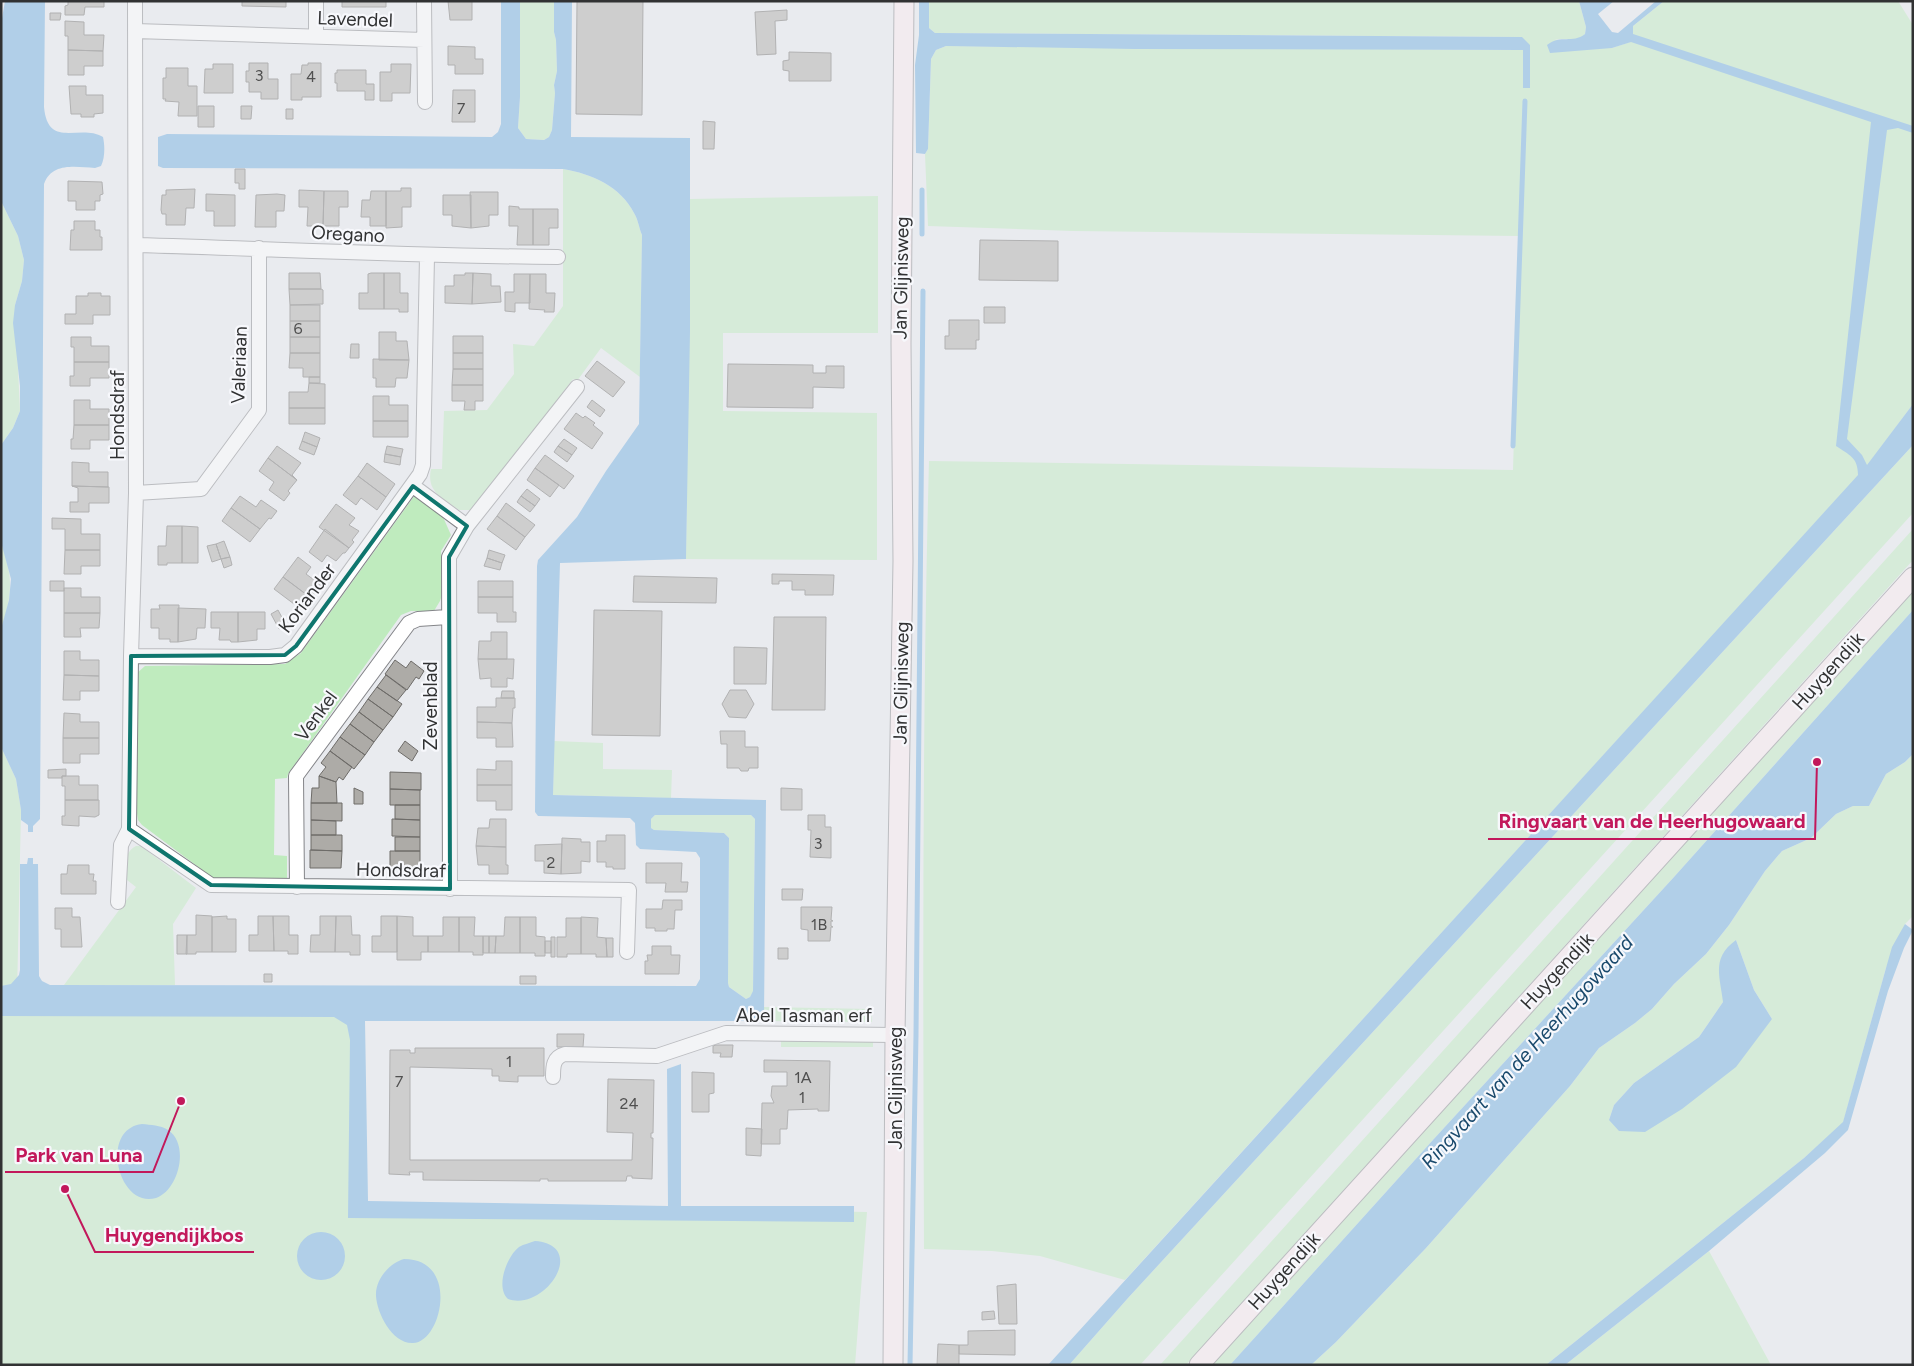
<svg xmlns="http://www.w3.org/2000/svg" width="1914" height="1366" font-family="Figtree,sans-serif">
<rect width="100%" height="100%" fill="#e9ebef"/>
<path fill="#bfebbe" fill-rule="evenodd" d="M520 1H554V32L556 40 557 71 554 85 555 93 552 130 549 137 544 140 526 139 518 128 520 97Z
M929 1H1579L1586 27 1585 34 1579 39H1554L1612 48 1630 42 1633 26 1664 1H1898L1913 25V404L1867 466 1125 1280 1040 1256 992 1251 924 1249C923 986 922 723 929 461L1513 470 1520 236 1073 231 928 226 925 154 928 149 931 59 936 50 946 46 1524 50 1523 88H1530L1522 37 935 33 929 28Z
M563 169C592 174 620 186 634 213 638 219 639 228 642 235L640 377 601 348 577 381 573 379 477 507 474 510H459C443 498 426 492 431 469H442L444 411 487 410 514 374 513 344 534 346 563 306Z
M878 196V333H723V411L877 413V560L686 559 690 199Z
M1 201 18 236 24 260 22 281 15 305 20 411 13 428 1 445Z
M1913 445V513L1140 1365H1069L1128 1298Z
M415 495 443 517 451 535 441 551 442 595 440 601 434 611H411L401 615 288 774 287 778 275 779 274 855 287 856V878H213L142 825 138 820 136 807V674L145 666 285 664 301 653Z
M1913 529V560L1186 1365H1160Z
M1 542C13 576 13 595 1 629Z
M1913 585V610L1674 877 1432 1141 1230 1365H1208Z
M554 741 603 743V769L672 770 671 798 553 795Z
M1 747 16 779 21 810 17 994 359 998 365 1204 867 1212 855 1365H1Z
M1913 754V916L1905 924 1886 968 1843 1123 1804 1158 1546 1365H1311L1336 1342 1426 1248 1570 1086 1599 1048 1635 1023 1652 1009 1674 984 1706 954 1729 925 1765 871 1782 851 1811 838 1836 814 1853 806H1869L1886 774 1905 762ZM1736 940 1754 990 1772 1019 1609 1120 1614 1105 1634 1083 1699 1037 1723 1002Z
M655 815H751L755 819 753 992 750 997 746 999 729 987 728 983 729 838 724 833 654 830 651 828V819Z
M136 846H141L196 888 173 924 175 985H64L136 887 127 880C126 866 122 854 136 846Z
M764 1007 871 1009 872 1022 761 1021 764 1017Z
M873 1040V1047H781V1041Z
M1709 1251 1771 1365H1565Z"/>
<path fill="#6dade1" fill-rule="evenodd" d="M5 1H45L44 107C48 150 80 123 103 137 105 146 105 158 101 166L95 168C76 167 52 162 44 184L40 819 33 826V832H28V825L21 820V810L16 779 1 747V629L9 600 11 579 1 542V445L13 428 20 411V386L13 323 15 305 22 281 24 260 18 236 1 201V24Z
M501 1H520V97L518 128 526 139 544 140 549 137 552 130 555 93 554 85 557 71 556 40 554 32V1H572L571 137 690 138V331L686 559 560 563 553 795 766 800 764 1017 761 1021H365L368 1201 668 1206 667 1069 681 1064V1206H854V1222L348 1218 350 1040 347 1025 334 1017 1 1016V986L11 984 19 975 20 970V864H27L28 858H33V864H38L39 976 42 981 50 985 696 986 700 979V858L696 852 640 849 636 845 635 823 630 818 538 816 535 812 537 566 538 560 577 517 606 471 639 424 642 235C639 228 638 219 634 213 620 186 592 174 563 169L163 168 158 166V137L167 134 492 137 498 132 501 124ZM655 815H751L755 819 753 991 750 997 746 999 729 987 728 983 729 838 724 833 654 830 651 828V819Z
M919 1H929V28L935 33 1522 37 1530 45V88H1523V50L1135 49 946 46 936 50 931 59 928 149 925 154 916 153 915 65 919 35Z
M1579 1H1614L1598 14 1612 32 1618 33 1656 1H1664L1633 26V34L1913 126V133L1898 128 1887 130 1847 439 1862 455 1867 465 1913 404V445L1128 1298 1069 1365H1048L1858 475C1858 457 1849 455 1836 446L1871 122 1631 42 1612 48 1550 53 1547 45C1561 34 1572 44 1585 34L1586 27Z
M1913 610V754L1905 762 1886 774 1869 806H1853L1836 814 1811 838 1782 851 1765 871 1729 925 1706 954 1674 984 1652 1009 1635 1023 1599 1048 1570 1086 1426 1248 1336 1342 1311 1365H1230L1432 1141 1674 877Z
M1905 924 1913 930 1904 948 1888 991 1848 1130 1825 1153 1709 1251 1565 1365H1546L1804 1158 1843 1122 1886 968 1892 947Z
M1736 940 1754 990 1772 1019 1736 1067 1682 1109 1645 1132 1619 1131 1609 1120 1614 1105 1634 1083 1699 1037 1723 1002C1720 976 1711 958 1736 940Z
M142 1124C151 1125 160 1125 168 1130 190 1144 179 1190 156 1198 118 1209 99 1129 142 1124Z
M297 1256a24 24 0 1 1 48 0a24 24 0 1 1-48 0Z
M535 1241C589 1245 545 1312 508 1299 495 1287 507 1256 519 1247 524 1244 530 1243 535 1241Z
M404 1259C460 1259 442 1342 413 1343 392 1344 377 1313 376 1296 375 1279 390 1263 404 1259Z"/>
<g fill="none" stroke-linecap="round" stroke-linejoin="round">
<path stroke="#6dade1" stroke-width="5" d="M922 190V234
M1513 446 1525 101
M910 1365 916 1035 923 291"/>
</g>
<path fill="#adaba7" stroke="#6e6c69" d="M68 1H104V7H85L84 15H65V6L68 5Z
M242 1H286V7L242 6Z
M342 1H386V7H342Z
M448 1H472V20H450Z
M577 1H643L642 115 576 114Z
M787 10V20L775 21 776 54 757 55 755 12Z
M50 13H61L60 20H50Z
M65 21 84 22V35H104L103 51 68 50V36H65Z
M448 46 475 47V59H483V74H455V65H448Z
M68 50 103 51V66H84V75H68Z
M789 52 831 53V81H789V71L783 70V61L789 60Z
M249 63H268V79H278V99H261V92H249V82H246V71H249Z
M308 63H321V97H302V100H291V74H301L302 65H308Z
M213 64H233V93H204L205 69H213Z
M391 64H411L410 93H392V101H380V72H391Z
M166 68H188V86H197V116H178L179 102 165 101 166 99H163V78H166Z
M337 70H366V84H374V100H365V91H337V83H335V73H337Z
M69 86H86V95H103V113L94 114V117H81V114H71Z
M453 90H475V122H452Z
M198 106H214V127H198Z
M241 106H252L251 119H241Z
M286 109H293V119H286Z
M703 121 715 122 714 149H703Z
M235 169H245V189H239V183H235Z
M68 181 102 182 103 194 100 195V201H95V210H76V201H68Z
M401 188H411V207H402V227L386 228V191H401Z
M195 189 194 208H186L185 225H166V214H162L161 210 162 195H166V190Z
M299 190 324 191 323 226H307L308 207H299Z
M324 191H348V207H339V226H323Z
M371 191H386V226H370V217H361L362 200H370Z
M470 192H498V215H489V226L471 228Z
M206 194 235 195V226H214V211H206Z
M277 194 285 195 284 211H276V227H255L256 195Z
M443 195H471V228L452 226V215H443Z
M509 206 519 207V209H533V245H517L518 226H509Z
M533 209H558V228H549V245H533Z
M74 221H95V230H100V237H102V250H70L71 230H74Z
M980 240 1058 241V281L979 280Z
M289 273H320L321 289H289Z
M371 273H384V309H359V293H368V274Z
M384 273H400V293H408V312H399V309H384Z
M465 273H473L472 304 445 303V286H454V275H465Z
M473 273 491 274V286H500L501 302 472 304Z
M514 274H530V303H515V312L505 311V292H514Z
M530 274H546V293H555L554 312H544L545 310 529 309Z
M289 289H321L323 290V304L290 305Z
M88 293H101V296H110V315H93V324H65V314H76V296H88Z
M290 305H320V321H290Z
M984 307H1005V323H984Z
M949 320H979V340H976V349H945V336H949Z
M290 321H320V337H290Z
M379 332H396V341H407L409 360H379Z
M453 336H483V353H453Z
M71 337H91V346H109V362H74V347H71Z
M290 337H320V353H290Z
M351 344H359V358H350Z
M290 353H320V377H303V368H289Z
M453 353H483V369H453Z
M373 359 409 360 407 378H396L395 387H376V378H373Z
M597 361 625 382 613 397 585 376Z
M74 362H109V378H90V386H70V376H74Z
M728 364 813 365V373H826V366H844V388L813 387V408L727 407Z
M453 369H483V385H452Z
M309 377H320V383H309Z
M309 383 325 384V408H289V392H308Z
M452 385H483V401H475V410H464L465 401H452Z
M373 396H389V405H408V421H373Z
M74 400H90V409H109V425H74Z
M592 400 605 410 600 417 587 407Z
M289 408H325V424H289Z
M576 413 583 418 585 416 595 423 593 425 603 433 592 449 564 429Z
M373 421H408V437H373Z
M74 425H109V440H90V449H71V439H73Z
M305 432 320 438 317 447 302 441Z
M564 439 577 448 572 455 558 446Z
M302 441 317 447 314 455 299 449Z
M277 446 301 463 292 475 297 480 268 458Z
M387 446 403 449 401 457 385 454Z
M558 446 572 455 567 462 554 452Z
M385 454 401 457 400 465 384 462Z
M545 455 574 476 564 489 535 468Z
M268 458 297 480 288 491 290 493 284 501 269 490 274 482 259 471Z
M72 462 89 463V472H108V487L72 486Z
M367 463 395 484 386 497 358 476Z
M535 468 559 485 550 497 527 480Z
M358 476 386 497 377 510 361 498 356 505 343 495Z
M72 486 109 487V503H89V512H70V502H78V488Z
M527 489 540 499 535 506 521 496Z
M240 496 256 507 261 500 277 511 271 519 269 518 260 529 231 508Z
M521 496 535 506 530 512 517 502Z
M506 503 535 525 525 537 497 516Z
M336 504 355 518 349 525 359 531 352 540 354 542 349 548 319 527Z
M231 508 260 529 250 542 222 521Z
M497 516 525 537 516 550 487 529Z
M52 518 81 519V534H100V550H65V529H52Z
M167 526H182V563H167V565H158V546H166Z
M182 526 198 527V563H182Z
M325 529 349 548 345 553H343L336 561 327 555 322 562 309 552Z
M224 541 230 557 221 559 216 544Z
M216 544 221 559 212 562 207 546Z
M65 550H100V566H81V574H64Z
M489 550 505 555 502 563 487 558Z
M230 557 232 565 224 568 221 559Z
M298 557 311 567 306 574 321 585 311 598 283 577Z
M487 558 502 563 500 570 484 566Z
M772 574 834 575 833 595H805V590H792V581H779V584H772Z
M634 576 717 578 716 603 633 602Z
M283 577 311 598 302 610 274 589Z
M50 581H64V591H50Z
M478 581H513V597H478Z
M64 588H81V597H100V613H64Z
M478 597H513V612H516V622H497V613H478Z
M159 605H179L178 642H170V639H159V628H151V609H160Z
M178 608 206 609 205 628H197L196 639 178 642Z
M278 610 286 625 279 629 271 614Z
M594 610 662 611 660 736 592 735Z
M211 612H238V642H231L230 640H219L220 628H211Z
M238 612H265V629H257V640L238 642Z
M64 613H100L99 628H80L81 637H64Z
M774 617H826L825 710H772Z
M491 632H507V659H478L479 641H491Z
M734 647 767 648 766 684H734Z
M64 651H80V660H99V676L64 675Z
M478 659H514L513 679 507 678V687H491V678L480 679Z
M395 660 406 668 411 661 424 671 419 679 416 677 407 690 385 674Z
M64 675 99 676V691H80V700H63Z
M386 675 406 690 397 701 377 687Z
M377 687 402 704 393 717 368 699Z
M730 690H746L754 704 746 718 729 717 722 704Z
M502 691H514V698H501Z
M496 698H515V708H513L512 723 477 722V707H496Z
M368 699 393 717 383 730 359 712Z
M359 712 383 730 374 742 350 724Z
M64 713 80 714V722H99V738H63Z
M477 722 512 723 513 747H496V738H477Z
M350 724 374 742 365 755 340 737Z
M720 731H745V747H758V768H749L748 771H741L739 768H727V744H721Z
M340 737 365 755 354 769 330 751Z
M63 738H99V754H80V763H63Z
M405 741 418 751 412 761 398 751Z
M330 751 352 767 343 780 339 777 336 782 319 776 326 767 321 763Z
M496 761H512V785H477V769L496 770Z
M66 769V776H62V778H48V770Z
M390 772 421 773V790L390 789Z
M62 776H79V785H98V800H65V786H62Z
M319 776 336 782 337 803H311L312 788H319Z
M477 785H512V810H496V801H477Z
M354 788 363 792V804H354Z
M781 788 802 789V810H781Z
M390 789 420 790V805H390Z
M65 800H99V815L95 817 79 816V826L62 825V816H65Z
M311 803H342V821L311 820Z
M395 805H420V820L395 819Z
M808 815H825V827H831V858L810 857 811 830H808Z
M392 819 420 820V837L392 836Z
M490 819H506V847L476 846 478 828H489Z
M311 820 336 821V835H311Z
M311 835H342V851L311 850Z
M606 835H625V869H613V867H606V862H597V841H606Z
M395 837H420V851H395Z
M562 838 581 839V842H590V862L581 861V873L561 874Z
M562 844 561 874 544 873V861H535V845Z
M476 846 506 847V865H508V874H489V865H478Z
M310 850 342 851 341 868H310Z
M390 851H420V868H390Z
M646 863H682L681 882H688L687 892H665L666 883H646Z
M68 865H89V874H94L93 881H96V894H61V874H67Z
M782 889H803L802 900H782Z
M663 900H682V910H675L674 929H667V931H655V928H646V909H662Z
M801 907H832L831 920 833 921H831V926L833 927H831L830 941H808V930L801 929Z
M55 908H72V917H80L82 947H61V929H55Z
M196 915 212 916V952H196V954H186L187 935H196Z
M227 916V919H236V952H212V917Z
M258 916H273L274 951H249V935H258Z
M273 916H289V935H298V954H288V951H274Z
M320 916H336L335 952H310L311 935H320Z
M336 916H351L352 935H360V955H350V952H335Z
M381 916H397V952H372V936H381Z
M397 916 413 917V936H428V952H421V960H397Z
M443 917H459V952H428V936H443Z
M459 917H475L474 936H483V955H473V952H459Z
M505 917H520V953H495L496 936H504Z
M520 917H536V936L545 937V956H535V953H520Z
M581 917 598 918 597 937 606 938 607 957H596V954H581Z
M566 918H581V954H567V957H557V937H566Z
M177 935H187V954H177Z
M483 936H489V953H483Z
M489 936H496L495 953H489Z
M551 937H555V957H551Z
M606 938H613V957H607Z
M545 941H551V953H545Z
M652 946H671V955H680L679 974H645V961H648L647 955H652Z
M778 948H788V959H778Z
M264 974H272V982H264Z
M520 976H536V984H520Z
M557 1034H584L583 1047H557Z
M716 1045H733L732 1057H720L721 1053H713V1046Z
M415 1048H544V1076H518V1082L499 1081V1076H492V1069L410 1067V1160H632L633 1133 607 1132 608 1079 654 1080 653 1133H651V1138H653L652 1179 632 1178V1176H627L626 1181H548V1179H540V1181L423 1180V1172H409L410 1175 389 1174 390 1050H410V1053H415Z
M764 1060 830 1061 829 1111H818V1109L788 1110 787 1129H780V1144H761L762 1103H774L771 1096 772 1086H787V1072H764Z
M692 1072 714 1073V1093L709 1094V1112H692Z
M746 1128 762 1129 761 1156 746 1155Z
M1016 1284 1017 1324H999L997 1286Z
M994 1311 995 1319 982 1320V1312Z
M1015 1330V1355L959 1354V1345H968V1331Z
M938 1344 959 1345V1365H937Z"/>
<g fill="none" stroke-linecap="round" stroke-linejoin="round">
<g stroke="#848589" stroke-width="16">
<path id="street" d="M135 1 136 493 131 656 129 829 211 885 629 890 627 952
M424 1 425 102
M135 31 424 40
M316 36V1
M136 245C277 249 417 256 558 257
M413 486 467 526
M136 493 201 489 259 410V248
M131 656 270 657 285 655 296 646 420 474 423 465 427 256
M297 887 296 776 409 623 418 619 448 617
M450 889 449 557 467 526 577 387
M118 902 121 845 129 829
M553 1077C553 1067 553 1057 565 1054L657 1056 726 1033 895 1035"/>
</g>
<g stroke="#848589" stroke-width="21">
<path id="secondary" d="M893 1365 895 1035 903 561 901 344 904 1
M1199 1365 1913 577"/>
</g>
<use href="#street" stroke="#fff" stroke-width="14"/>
<use href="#secondary" stroke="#fdebef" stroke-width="19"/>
</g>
<path d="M0 0H1914V1366H0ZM413 486 467 526 449 557 450 889 211 885 129 829 131 656 285 655 296 646Z" fill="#e9ebef" fill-opacity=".55" fill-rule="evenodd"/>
<path fill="none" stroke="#0f766e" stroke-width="4" stroke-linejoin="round" d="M413 486 467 526 449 557 450 889 211 885 129 829 131 656 285 655 296 646Z"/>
<g text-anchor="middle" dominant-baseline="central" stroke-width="4.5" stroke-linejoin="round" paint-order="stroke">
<g font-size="16" fill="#505050">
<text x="259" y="75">3</text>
<text x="311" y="76">4</text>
<text x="461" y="108">7</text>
<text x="298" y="328">6</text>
<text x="818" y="843">3</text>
<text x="551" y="862">2</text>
<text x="819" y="924">1B</text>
<text x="509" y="1061">1</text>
<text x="803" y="1077">1A</text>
<text x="399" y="1081">7</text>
<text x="802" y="1097">1</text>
<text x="629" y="1103">24</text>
</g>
<g font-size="19" fill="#313233" stroke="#f7f8fc">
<text transform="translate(355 19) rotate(2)">Lavendel</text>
<text transform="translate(348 234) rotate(3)">Oregano</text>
<text transform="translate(901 278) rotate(-89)">Jan Glijnisweg</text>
<text transform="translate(239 365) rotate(-88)">Valeriaan</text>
<text transform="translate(117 415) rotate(-90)">Hondsdraf</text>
<text transform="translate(307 598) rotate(-53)">Koriander</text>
<text transform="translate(1828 671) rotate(-48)">Huygendijk</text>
<text transform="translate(901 683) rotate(-89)">Jan Glijnisweg</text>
<text transform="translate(430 706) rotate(-90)">Zevenblad</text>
<text transform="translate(316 716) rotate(-54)">Venkel</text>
<text transform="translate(401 870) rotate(1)">Hondsdraf</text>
<text transform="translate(1557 971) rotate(-47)">Huygendijk</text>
<text x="804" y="1015">Abel Tasman erf</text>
<text transform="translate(895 1088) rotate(-90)">Jan Glijnisweg</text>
<text transform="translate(1284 1271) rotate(-48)">Huygendijk</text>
</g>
<g font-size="20" font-style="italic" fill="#19496c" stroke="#f7f8fc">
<text transform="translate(1527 1052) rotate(-48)">Ringvaart van de Heerhugowaard</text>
</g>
</g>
<path fill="none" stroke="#c2185b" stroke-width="2" d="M1817 762L1815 839H1488M181 1101L153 1172H5M65 1189L95 1252H254"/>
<g fill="#c2185b" stroke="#f7f8fc" stroke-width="2">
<circle cx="1817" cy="762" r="5"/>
<circle cx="181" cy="1101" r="5"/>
<circle cx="65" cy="1189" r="5"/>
</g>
<g font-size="20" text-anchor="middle" font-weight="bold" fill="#c2185b" stroke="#f7f8fc" stroke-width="4.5" stroke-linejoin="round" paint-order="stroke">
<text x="1652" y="828">Ringvaart van de Heerhugowaard</text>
<text x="79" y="1162">Park van Luna</text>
<text x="174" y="1242">Huygendijkbos</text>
</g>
<rect width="1914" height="1366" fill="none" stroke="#313233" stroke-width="5"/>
</svg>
